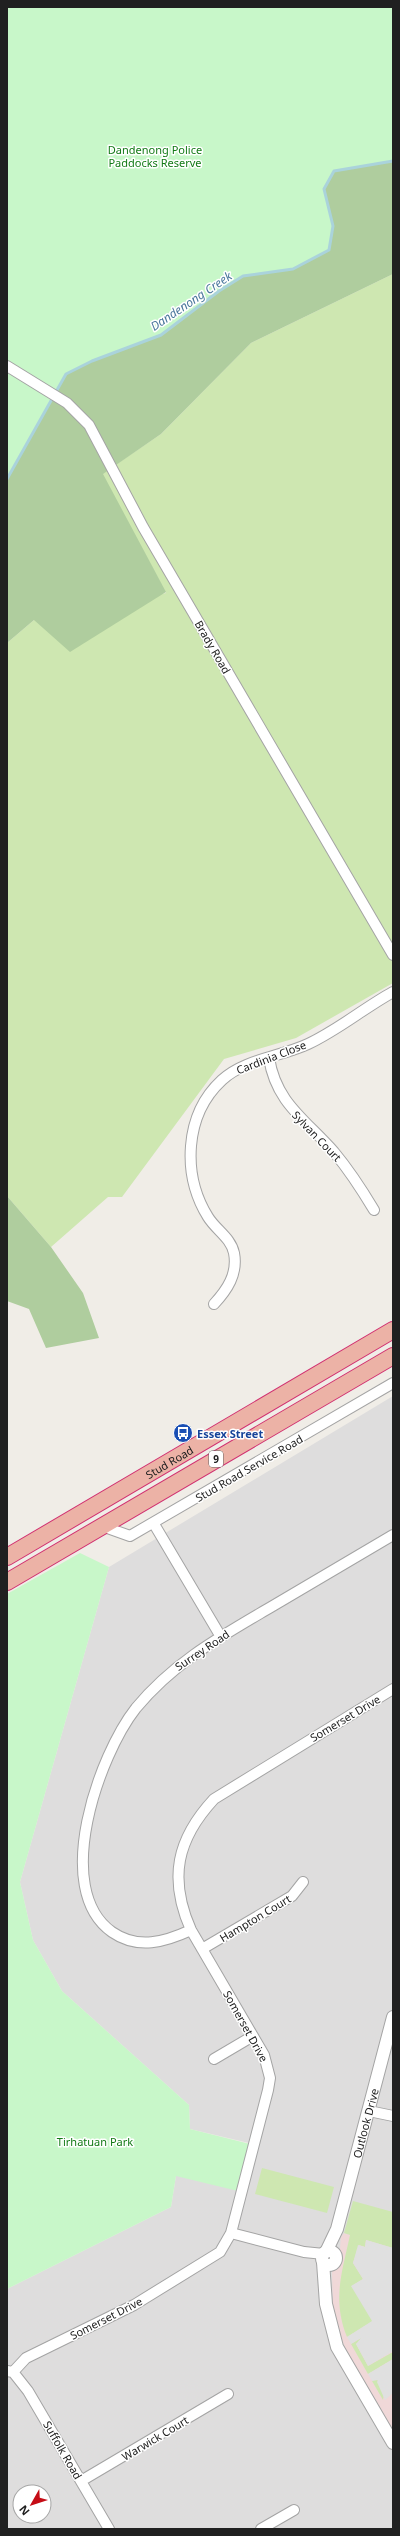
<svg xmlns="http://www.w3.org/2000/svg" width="400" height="2536" font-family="'Noto Sans',sans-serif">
<rect width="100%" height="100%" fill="#f0ede7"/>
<path fill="#dedddd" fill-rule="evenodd" d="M393 1396V2529H7V2289L171 2207 176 2176 249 2143 190 2129 189 2105 62 1991 33 1940 20 1882 109 1567ZM20 2492H44V2516H20Z"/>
<path fill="#f0d8d8" d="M344 2233 393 2248V2430L345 2348 333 2312 332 2271 339 2260 341 2237Z"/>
<path fill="#cee7b1" d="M393 274V983L296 1038 224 1059 122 1197H108L51 1247 7 1196V643L34 620 166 593 102 474 161 434 251 343Z
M262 2168 334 2187 327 2213 255 2194Z
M353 2201 393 2212V2248L366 2240 365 2247 359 2245 353 2263 363 2279 352 2286 373 2321 347 2337C332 2299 342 2273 350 2235L344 2233Z
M361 2338 362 2340 356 2344 368 2366 393 2352V2359L368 2374 351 2344Z
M377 2379 384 2394 383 2400 372 2381Z"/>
<path fill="#afcd9e" d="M393 161V274L251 343 161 434 103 474 166 592 70 652 34 620 7 643V479L66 374 243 276 293 269 330 248 333 226 324 189 334 171Z
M7 1196 51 1247 83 1293 99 1338 46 1348 29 1309 7 1301Z"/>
<path fill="#c8f7c9" d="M7 7H393V161L334 171 324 189 333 226 329 250 293 269 243 276 219 291 161 335 92 361 66 374 7 479Z
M80 1553 109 1567 20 1882 33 1940 62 1991 189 2105 190 2129 250 2144 238 2191 176 2176 171 2207 7 2289V1594Z"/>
<path fill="#e0e0e0" d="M366 2240 393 2248V2351L368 2366 356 2344 361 2338 351 2344 347 2337 372 2321 351 2286 363 2279 353 2263 358 2245 365 2247Z
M393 2359V2393L385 2400 377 2382 378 2380 372 2381 368 2374Z"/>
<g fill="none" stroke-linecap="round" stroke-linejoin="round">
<path stroke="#aad3db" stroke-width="3" d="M7 479 66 374 92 361 161 335 219 291 243 276 293 269 329 250 333 226 324 189 334 171 393 161"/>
<g stroke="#a4a4a4" stroke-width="12">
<path id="minor" d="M7 366 67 403 89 425 143 527 393 955
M269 1058C276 1103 306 1120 334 1152 349 1170 362 1190 374 1210
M214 1304C227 1290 238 1274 234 1253 231 1238 216 1230 208 1217 182 1175 184 1115 222 1080 245 1059 280 1057 308 1044 338 1030 364 1008 393 992
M154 1524 221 1637
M102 1526 130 1536 393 1383
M191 1930C165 1942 138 1950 112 1932 51 1889 99 1755 136 1708 174 1662 220 1637 271 1607 312 1583 352 1559 393 1535
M202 1949 292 1896 303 1882
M214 2059 253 2036
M369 2111 393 2116
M231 2233 304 2252 324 2254
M7 2371 13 2372 26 2358 134 2305 220 2252 231 2233 268 2090 270 2078 264 2055 191 1930C168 1878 177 1839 214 1799L393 1689
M13 2372 28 2391 109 2529
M81 2481 228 2394
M261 2529 294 2510"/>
</g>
<g stroke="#a4a4a4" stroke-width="14">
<g id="tertiary">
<circle cx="329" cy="2258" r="7"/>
<path id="s1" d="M326 2252 337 2229 393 2017"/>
<path d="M323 2262 326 2304 337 2347 393 2443"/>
</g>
</g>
<g stroke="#d13171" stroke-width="18">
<g id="trunk">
<path id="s2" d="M7 1557 393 1330"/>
<path d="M7 1582 393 1356"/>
</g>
</g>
<use href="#minor" stroke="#fff" stroke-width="10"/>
<use href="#tertiary" stroke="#fff" stroke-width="12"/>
<use href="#trunk" stroke="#ecb2a6" stroke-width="16"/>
</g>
<defs>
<g id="bus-disc" transform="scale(1)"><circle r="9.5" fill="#1a4fb4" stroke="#fff"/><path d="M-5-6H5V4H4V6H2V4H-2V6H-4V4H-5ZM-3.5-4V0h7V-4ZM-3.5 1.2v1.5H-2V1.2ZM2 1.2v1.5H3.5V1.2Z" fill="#fff"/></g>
</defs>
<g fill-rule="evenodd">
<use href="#bus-disc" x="183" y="1433"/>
</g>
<g text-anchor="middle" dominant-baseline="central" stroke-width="3" stroke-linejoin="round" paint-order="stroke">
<rect fill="#fff" stroke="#636363" stroke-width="1" x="209" y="1451" width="14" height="16" rx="3"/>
<g font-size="10" font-weight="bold" fill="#202020">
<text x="216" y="1459">9</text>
</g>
<g font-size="11" fill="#127a15" stroke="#fff">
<text x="155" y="149">Dandenong Police<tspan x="155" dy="13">Paddocks Reserve</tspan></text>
<text x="95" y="2141">Tirhatuan Park</text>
</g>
<g font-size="11" fill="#202020" stroke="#fff">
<text transform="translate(213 647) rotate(60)">Brady Road</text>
<text transform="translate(271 1057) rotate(-21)">Cardinia Close</text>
<text transform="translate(317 1136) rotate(46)">Sylvan Court</text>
<text stroke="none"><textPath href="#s2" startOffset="188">Stud Road</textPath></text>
<text transform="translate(249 1468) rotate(-30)">Stud Road Service Road</text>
<text transform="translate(202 1650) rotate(-34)">Surrey Road</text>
<text transform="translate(345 1718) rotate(-31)">Somerset Drive</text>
<text transform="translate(255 1918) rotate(-31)">Hampton Court</text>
<text transform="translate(246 2026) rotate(61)">Somerset Drive</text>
<text stroke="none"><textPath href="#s1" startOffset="135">Outlook Drive</textPath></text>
<text transform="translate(106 2318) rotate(-27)">Somerset Drive</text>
<text transform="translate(155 2438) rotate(-31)">Warwick Court</text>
<text transform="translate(63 2450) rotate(60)">Suffolk Road</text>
</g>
<g font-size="11" font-weight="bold" fill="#164399" stroke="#fff" text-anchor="start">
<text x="197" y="1433">Essex Street</text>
</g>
<g font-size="12" font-style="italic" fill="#4b789c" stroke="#fff">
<text transform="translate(191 301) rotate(-34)">Dandenong Creek</text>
</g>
</g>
<rect width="400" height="2536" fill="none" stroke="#202020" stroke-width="16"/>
<g transform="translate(32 2504) rotate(231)"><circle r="19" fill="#ffffff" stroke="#a6a6a6"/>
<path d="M0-3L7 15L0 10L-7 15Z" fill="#c50c16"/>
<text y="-6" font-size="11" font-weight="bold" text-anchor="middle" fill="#202020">N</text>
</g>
</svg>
